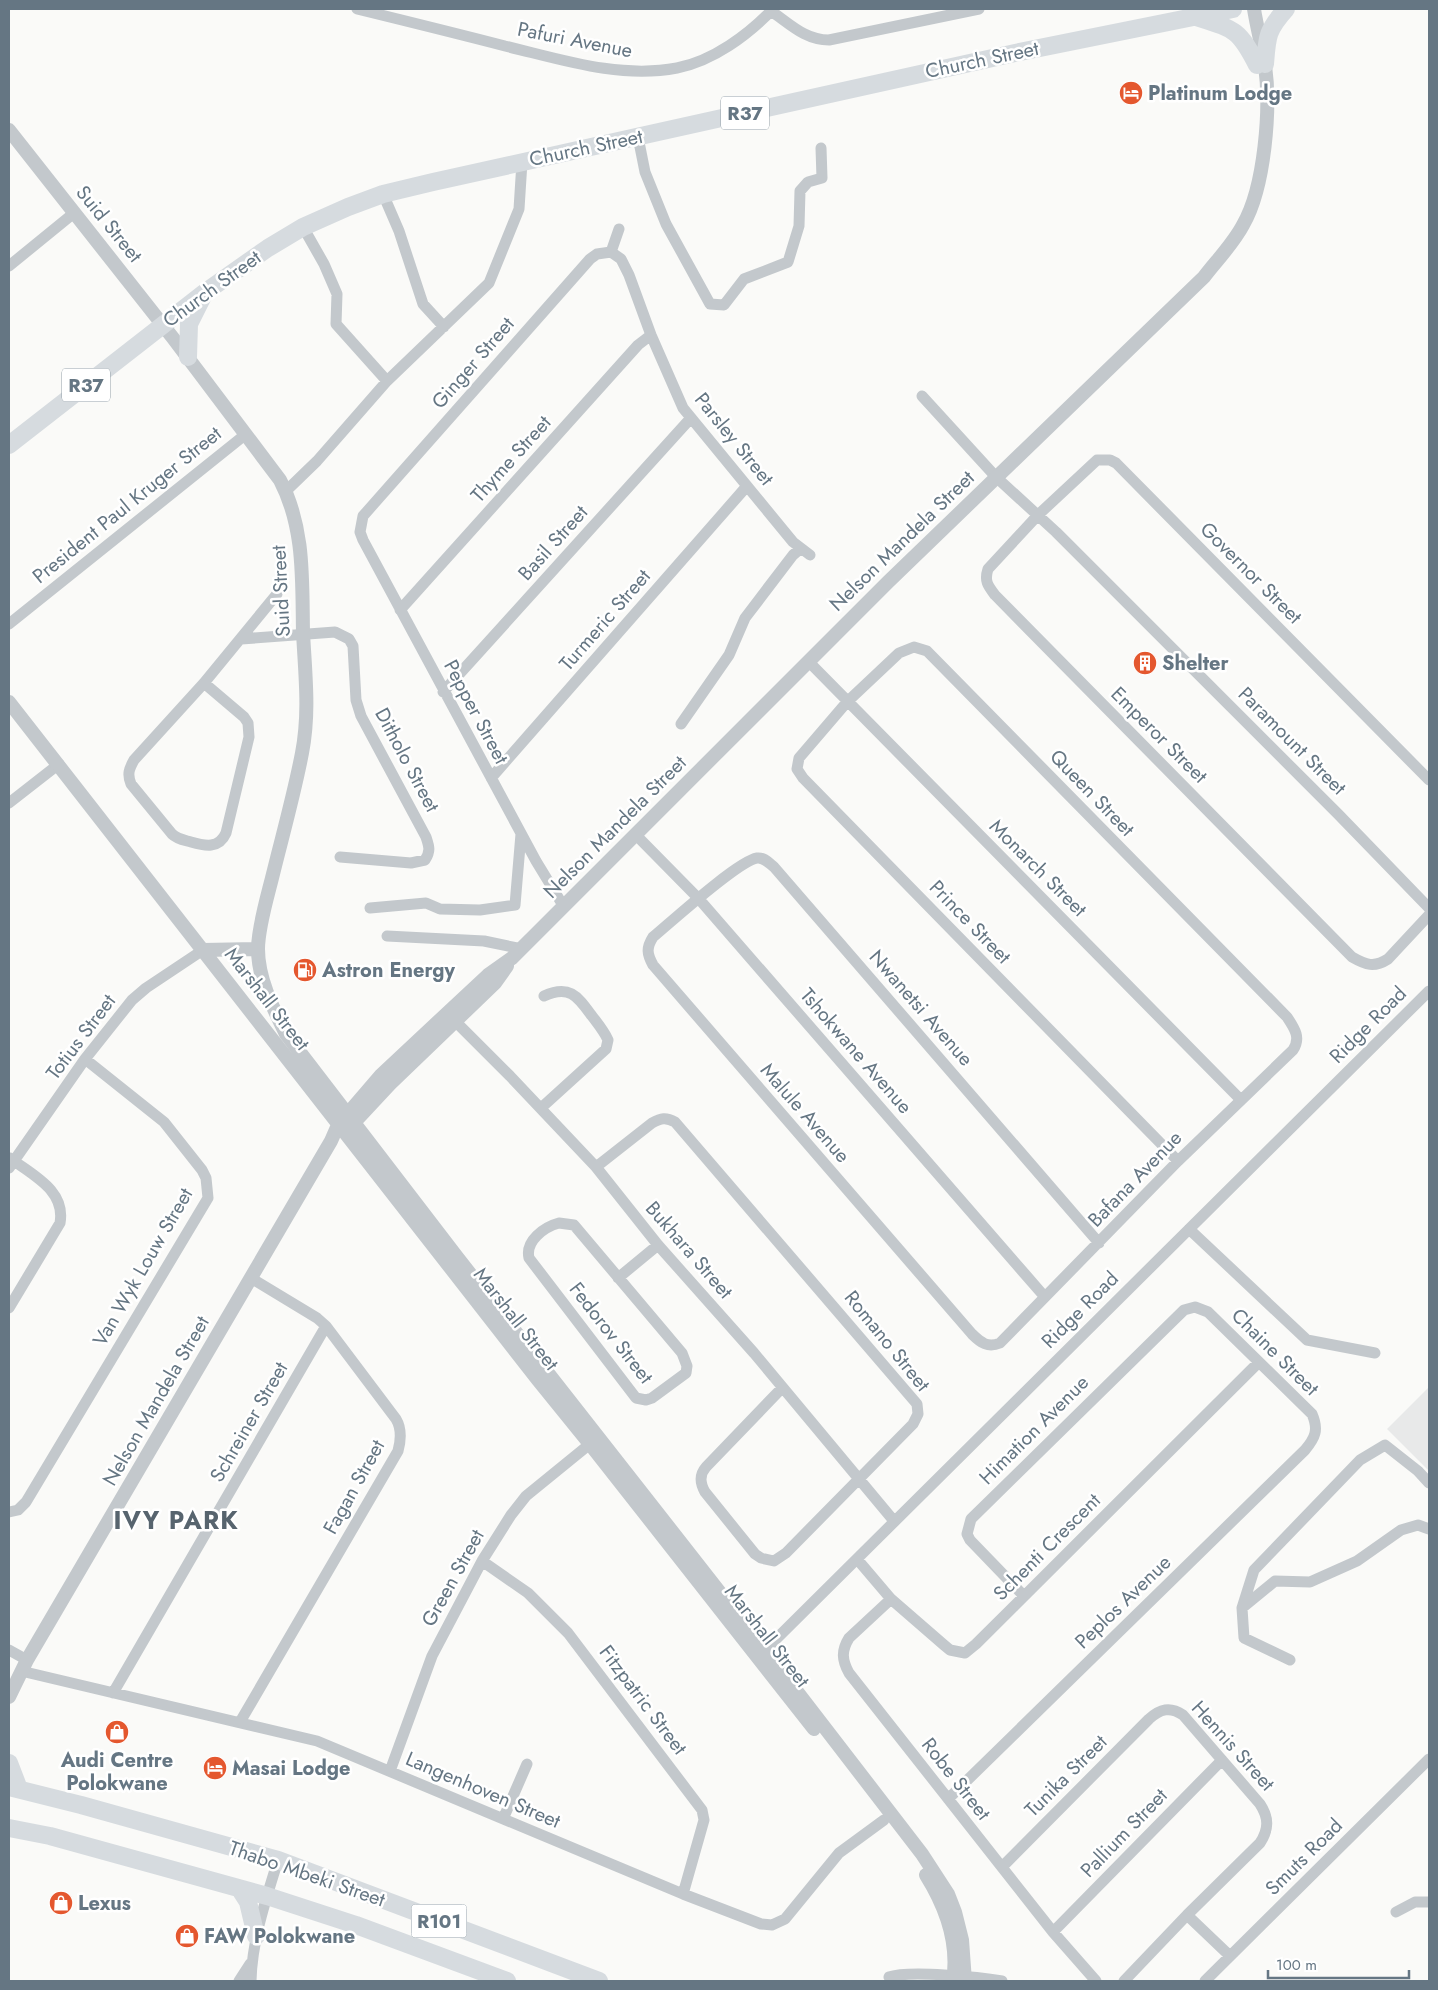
<svg xmlns="http://www.w3.org/2000/svg" width="1438" height="1990" font-family="Jost,sans-serif">
<rect width="100%" height="100%" fill="#fafaf8"/>
<path fill="#e8e9e9" d="M1429 1387V1471L1387 1429Z"/>
<g fill="none" stroke-linecap="round" stroke-linejoin="round">
<path stroke="#c3c8cc" stroke-width="11" d="M357 9C406 21 455 33 505 46 560 59 619 79 677 68 713 61 748 35 773 9
M771 11C790 24 805 40 829 40L979 9
M638 137 645 172 666 224 710 304 724 305 744 279 788 262 799 226 800 191 808 182 822 178 821 148
M383 194 399 231 423 304 444 327
M303 227 324 264 337 294 336 324 387 381 489 283 519 209 522 162
M611 252 621 259 629 275 651 335 683 408 793 542 810 555
M611 252 619 229
M9 266 74 213
M922 396 996 477 1056 532 1338 814 1429 908
M286 491 317 461 387 381
M400 610 638 345 651 335
M9 624 246 434
M241 639 335 632 349 639 353 646 356 700 361 716 426 837C429 846 431 851 425 860L411 863 340 857
M809 662 1241 1100
M204 683 244 717 248 723 249 737 226 833C219 849 205 846 191 842 184 840 177 839 172 834L131 784C127 774 129 769 134 760L204 683 277 594
M443 692 690 419
M681 724 729 655 745 618 793 555 800 549
M491 778 747 486
M1429 780 1116 463 1110 460H1097L1038 515 988 569C984 581 988 586 995 595L1352 957C1366 965 1374 968 1388 959L1429 915
M9 803 59 764
M635 834 699 899 1044 1296
M564 907 536 861 363 540 360 532 363 516 590 259 597 254 611 252
M370 908 426 903 440 909 480 910 515 905 521 834
M387 936 484 941 522 949
M450 1016 510 1076 596 1167 658 1245 754 1353 894 1521
M541 1108 606 1049 608 1040C604 1031 598 1024 592 1016 578 997 570 984 544 996
M596 1167 652 1123C661 1118 666 1117 675 1122L917 1404 918 1414 913 1424 786 1553 774 1561 761 1558 755 1554 705 1492C700 1483 699 1475 706 1467L782 1388
M9 1168 85 1059 132 1000 146 988 203 950
M559 1223 574 1225 682 1353 687 1366 686 1373 652 1398 646 1400 636 1398 529 1258C525 1241 544 1227 559 1223Z
M1189 1229 1307 1340 1375 1353
M1099 1243 774 867C769 863 764 857 757 858 738 861 671 922 653 937 646 948 647 954 653 965L972 1334C981 1343 988 1348 1000 1343L1178 1161 1293 1050C1301 1038 1295 1029 1287 1017L927 651 914 647 899 653 847 702 799 758 797 769 803 778 1178 1161
M618 1278 658 1245
M9 1308 60 1223C66 1190 32 1175 10 1158
M9 1512 18 1510 26 1502 208 1198 206 1178 202 1170 164 1122 85 1059
M857 1559 891 1599 944 1645 950 1650 965 1653 976 1644 1258 1363
M482 1561 528 1593 568 1633 702 1810 704 1820 683 1894
M891 1599 849 1638C841 1651 842 1660 849 1673L1053 1932 1096 1981
M1242 1608 1275 1581 1310 1582 1357 1561 1401 1530 1418 1525 1429 1529
M9 1650 27 1660
M760 1655 1429 991
M1290 1660 1244 1638 1242 1608 1254 1570 1360 1460 1385 1445 1418 1471 1429 1483
M21 1671 317 1741 683 1894 761 1924 772 1925 785 1919 839 1853 884 1820
M113 1693 326 1326
M240 1722 398 1451C401 1440 402 1429 396 1419L326 1326 317 1318 251 1278
M390 1771 432 1656 482 1561 511 1515 526 1496 596 1439
M948 1799 1305 1450C1315 1438 1319 1430 1312 1414L1208 1312 1195 1307 1184 1310 971 1519 967 1534 970 1540 1024 1596
M503 1819 527 1764
M1002 1867 1149 1719C1160 1709 1170 1706 1183 1715L1260 1804C1269 1818 1269 1829 1260 1843L1187 1915 1124 1981
M1396 1912 1415 1902H1429
M1187 1915 1230 1956
M1053 1932 1222 1760
M889 1977C908 1970 980 1977 1002 1981
M239 1981 250 1964
M251 1981C252 1940 266 1899 278 1860
M1205 1981 1429 1759"/>
<path stroke="#c3c8cc" stroke-width="14" d="M9 130 173 338 280 480C305 528 302 580 303 632 305 673 310 712 302 753 294 795 282 837 272 878 267 898 258 928 258 949 258 979 273 1008 286 1034L457 1257 765 1650 922 1854 948 1894 955 1912 962 1940 965 1981
M9 702 538 1380 590 1444 814 1729
M203 950 258 949
M349 1128 390 1084 495 983 507 966
M9 1697 27 1660 331 1141 338 1125 381 1075 488 975 512 958 888 582 1204 277C1217 260 1233 244 1243 225 1265 187 1271 108 1265 65 1262 46 1257 28 1254 9
M926 1875C946 1907 959 1944 953 1981"/>
<path stroke="#d6dbdf" stroke-width="18" d="M1196 17C1234 29 1239 29 1257 65
M1265 64C1267 37 1267 30 1286 9
M188 357 189 324 202 298
M9 445 204 293 268 248 303 227 348 207 383 194 433 182 1015 53 1233 9
M9 1763 19 1789
M9 1787 81 1805 278 1860 599 1981
M9 1828 50 1836 267 1896 356 1925 507 1981
M239 1888 248 1902 256 1936"/>
</g>
<defs>
<g id="hotel-disc" transform="scale(1.25)"><circle r="9.5" fill="#e4572e" stroke="#fff"/><path d="M-6-4.5h1.5V1H6V5H4.5V3h-9V5H-6ZM-4 0a1.8 1.8 0 1 1 3.6 0ZM.5 0V-2.5h3Q6-2.5 6 0Z" fill="#fff"/></g>
<g id="building-disc" transform="scale(1.25)"><circle r="9.5" fill="#e4572e" stroke="#fff"/><path d="M-4-6H4V6H1V3H-1V6H-4ZM-2.5-4.3h1.7v1.8h-1.7ZM.8-4.3h1.7v1.8H.8ZM-2.5-1h1.7V.8h-1.7ZM.8-1h1.7V.8H.8Z" fill="#fff"/></g>
<g id="fuel-disc" transform="scale(1.25)"><circle r="9.5" fill="#e4572e" stroke="#fff"/><path d="M-5.5-6h7V0h2V4h1.3V-2.5L3-4.5l.8-.8L6-3V5H2.5V1h-1V6h-7ZM-4.2-4.7v3.2H.2V-4.7Z" fill="#fff"/></g>
<g id="shop-disc" transform="scale(1.25)"><circle r="9.5" fill="#e4572e" stroke="#fff"/><path d="M-5-2.5h2.3a2.7 3.5 0 0 1 5.4 0H5L5.5 6h-11ZM-1.5-2.5h3a1.5 2.3 0 0 0-3 0Z" fill="#fff"/></g>
</defs>
<g fill-rule="evenodd">
<use href="#hotel-disc" x="1131" y="93"/>
<use href="#building-disc" x="1145" y="663"/>
<use href="#fuel-disc" x="305" y="970"/>
<use href="#shop-disc" x="117" y="1732"/>
<use href="#hotel-disc" x="215" y="1768"/>
<use href="#shop-disc" x="61" y="1903"/>
<use href="#shop-disc" x="187" y="1936"/>
</g>
<g text-anchor="middle" dominant-baseline="central" stroke-width="5" stroke-linejoin="round" paint-order="stroke">
<g fill="#fff" stroke="#939fa8" stroke-width="1">
<rect x="721" y="96.5" width="48" height="33" rx="4"/>
<rect x="62" y="368.5" width="48" height="33" rx="4"/>
<rect x="411.5" y="1904.5" width="55" height="33" rx="4"/>
</g>
<g font-size="19" font-weight="bold" fill="#657683">
<text x="745" y="113">R37</text>
<text x="86" y="385">R37</text>
<text x="439" y="1921">R101</text>
</g>
<g font-size="20" fill="#657683" stroke="#fff">
<text transform="translate(575 40) rotate(11)">Pafuri Avenue</text>
<text transform="translate(982 60) rotate(-12)">Church Street</text>
<text transform="translate(586 148) rotate(-12)">Church Street</text>
<text transform="translate(109 224) rotate(51)">Suid Street</text>
<text transform="translate(212 289) rotate(-36)">Church Street</text>
<text transform="translate(473 363) rotate(-49)">Ginger Street</text>
<text transform="translate(734 439) rotate(51)">Parsley Street</text>
<text transform="translate(511 459) rotate(-48)">Thyme Street</text>
<text transform="translate(127 505) rotate(-39)">President Paul Kruger Street</text>
<text transform="translate(902 541) rotate(-44)">Nelson Mandela Street</text>
<text transform="translate(553 543) rotate(-48)">Basil Street</text>
<text transform="translate(1251 573) rotate(45)">Governor Street</text>
<text transform="translate(281 591) rotate(-93)">Suid Street</text>
<text transform="translate(605 620) rotate(-49)">Turmeric Street</text>
<text transform="translate(476 712) rotate(62)">Pepper Street</text>
<text transform="translate(1159 735) rotate(45)">Emperor Street</text>
<text transform="translate(1292 741) rotate(45)">Paramount Street</text>
<text transform="translate(407 760) rotate(62)">Ditholo Street</text>
<text transform="translate(1092 793) rotate(46)">Queen Street</text>
<text transform="translate(615 827) rotate(-45)">Nelson Mandela Street</text>
<text transform="translate(1038 868) rotate(45)">Monarch Street</text>
<text transform="translate(970 922) rotate(46)">Prince Street</text>
<text transform="translate(267 999) rotate(52)">Marshall Street</text>
<text transform="translate(921 1008) rotate(49)">Nwanetsi Avenue</text>
<text transform="translate(1368 1025) rotate(-45)">Ridge Road</text>
<text transform="translate(81 1037) rotate(-53)">Totius Street</text>
<text transform="translate(856 1051) rotate(49)">Tshokwane Avenue</text>
<text transform="translate(805 1113) rotate(49)">Malule Avenue</text>
<text transform="translate(1135 1179) rotate(-46)">Bafana Avenue</text>
<text transform="translate(689 1250) rotate(49)">Bukhara Street</text>
<text transform="translate(143 1267) rotate(-60)">Van Wyk Louw Street</text>
<text transform="translate(1080 1310) rotate(-45)">Ridge Road</text>
<text transform="translate(516 1319) rotate(52)">Marshall Street</text>
<text transform="translate(611 1333) rotate(52)">Fedorov Street</text>
<text transform="translate(887 1341) rotate(51)">Romano Street</text>
<text transform="translate(1275 1352) rotate(45)">Chaine Street</text>
<text transform="translate(156 1401) rotate(-60)">Nelson Mandela Street</text>
<text transform="translate(249 1422) rotate(-60)">Schreiner Street</text>
<text transform="translate(1034 1430) rotate(-45)">Himation Avenue</text>
<text transform="translate(354 1487) rotate(-61)">Fagan Street</text>
<text transform="translate(1047 1547) rotate(-45)">Schenti Crescent</text>
<text transform="translate(453 1578) rotate(-61)">Green Street</text>
<text transform="translate(1123 1602) rotate(-44)">Peplos Avenue</text>
<text transform="translate(767 1636) rotate(52)">Marshall Street</text>
<text transform="translate(643 1700) rotate(53)">Fitzpatric Street</text>
<text transform="translate(1233 1746) rotate(48)">Hennis Street</text>
<text transform="translate(1066 1776) rotate(-45)">Tunika Street</text>
<text transform="translate(956 1779) rotate(52)">Robe Street</text>
<text transform="translate(483 1790) rotate(23)">Langenhoven Street</text>
<text transform="translate(1124 1833) rotate(-46)">Pallium Street</text>
<text transform="translate(1304 1857) rotate(-45)">Smuts Road</text>
<text transform="translate(307 1874) rotate(19)">Thabo Mbeki Street</text>
</g>
<g font-size="20" font-weight="bold" fill="#657683" stroke="#fff" text-anchor="start">
<text x="1148" y="93">Platinum Lodge</text>
<text x="1162" y="663">Shelter</text>
<text x="322" y="970">Astron Energy</text>
<text x="117" y="1760" text-anchor="middle">Audi Centre<tspan x="117" dy="23">Polokwane</tspan></text>
<text x="232" y="1768">Masai Lodge</text>
<text x="78" y="1903">Lexus</text>
<text x="204" y="1936">FAW Polokwane</text>
</g>
<g font-size="25" font-weight="bold" letter-spacing="1" fill="#57646e" stroke="#fff">
<text x="176" y="1520">IVY PARK</text>
</g>
</g>
<rect width="1438" height="1990" fill="none" stroke="#657683" stroke-width="20"/>
<path d="M1268 1970v8h141v-8" fill="none" stroke="#657683" stroke-width="2.5"/>
<text x="1276" y="1970" font-size="15" fill="#657683" stroke="#ffffff" stroke-width="4" paint-order="stroke">100 m</text>
</svg>
